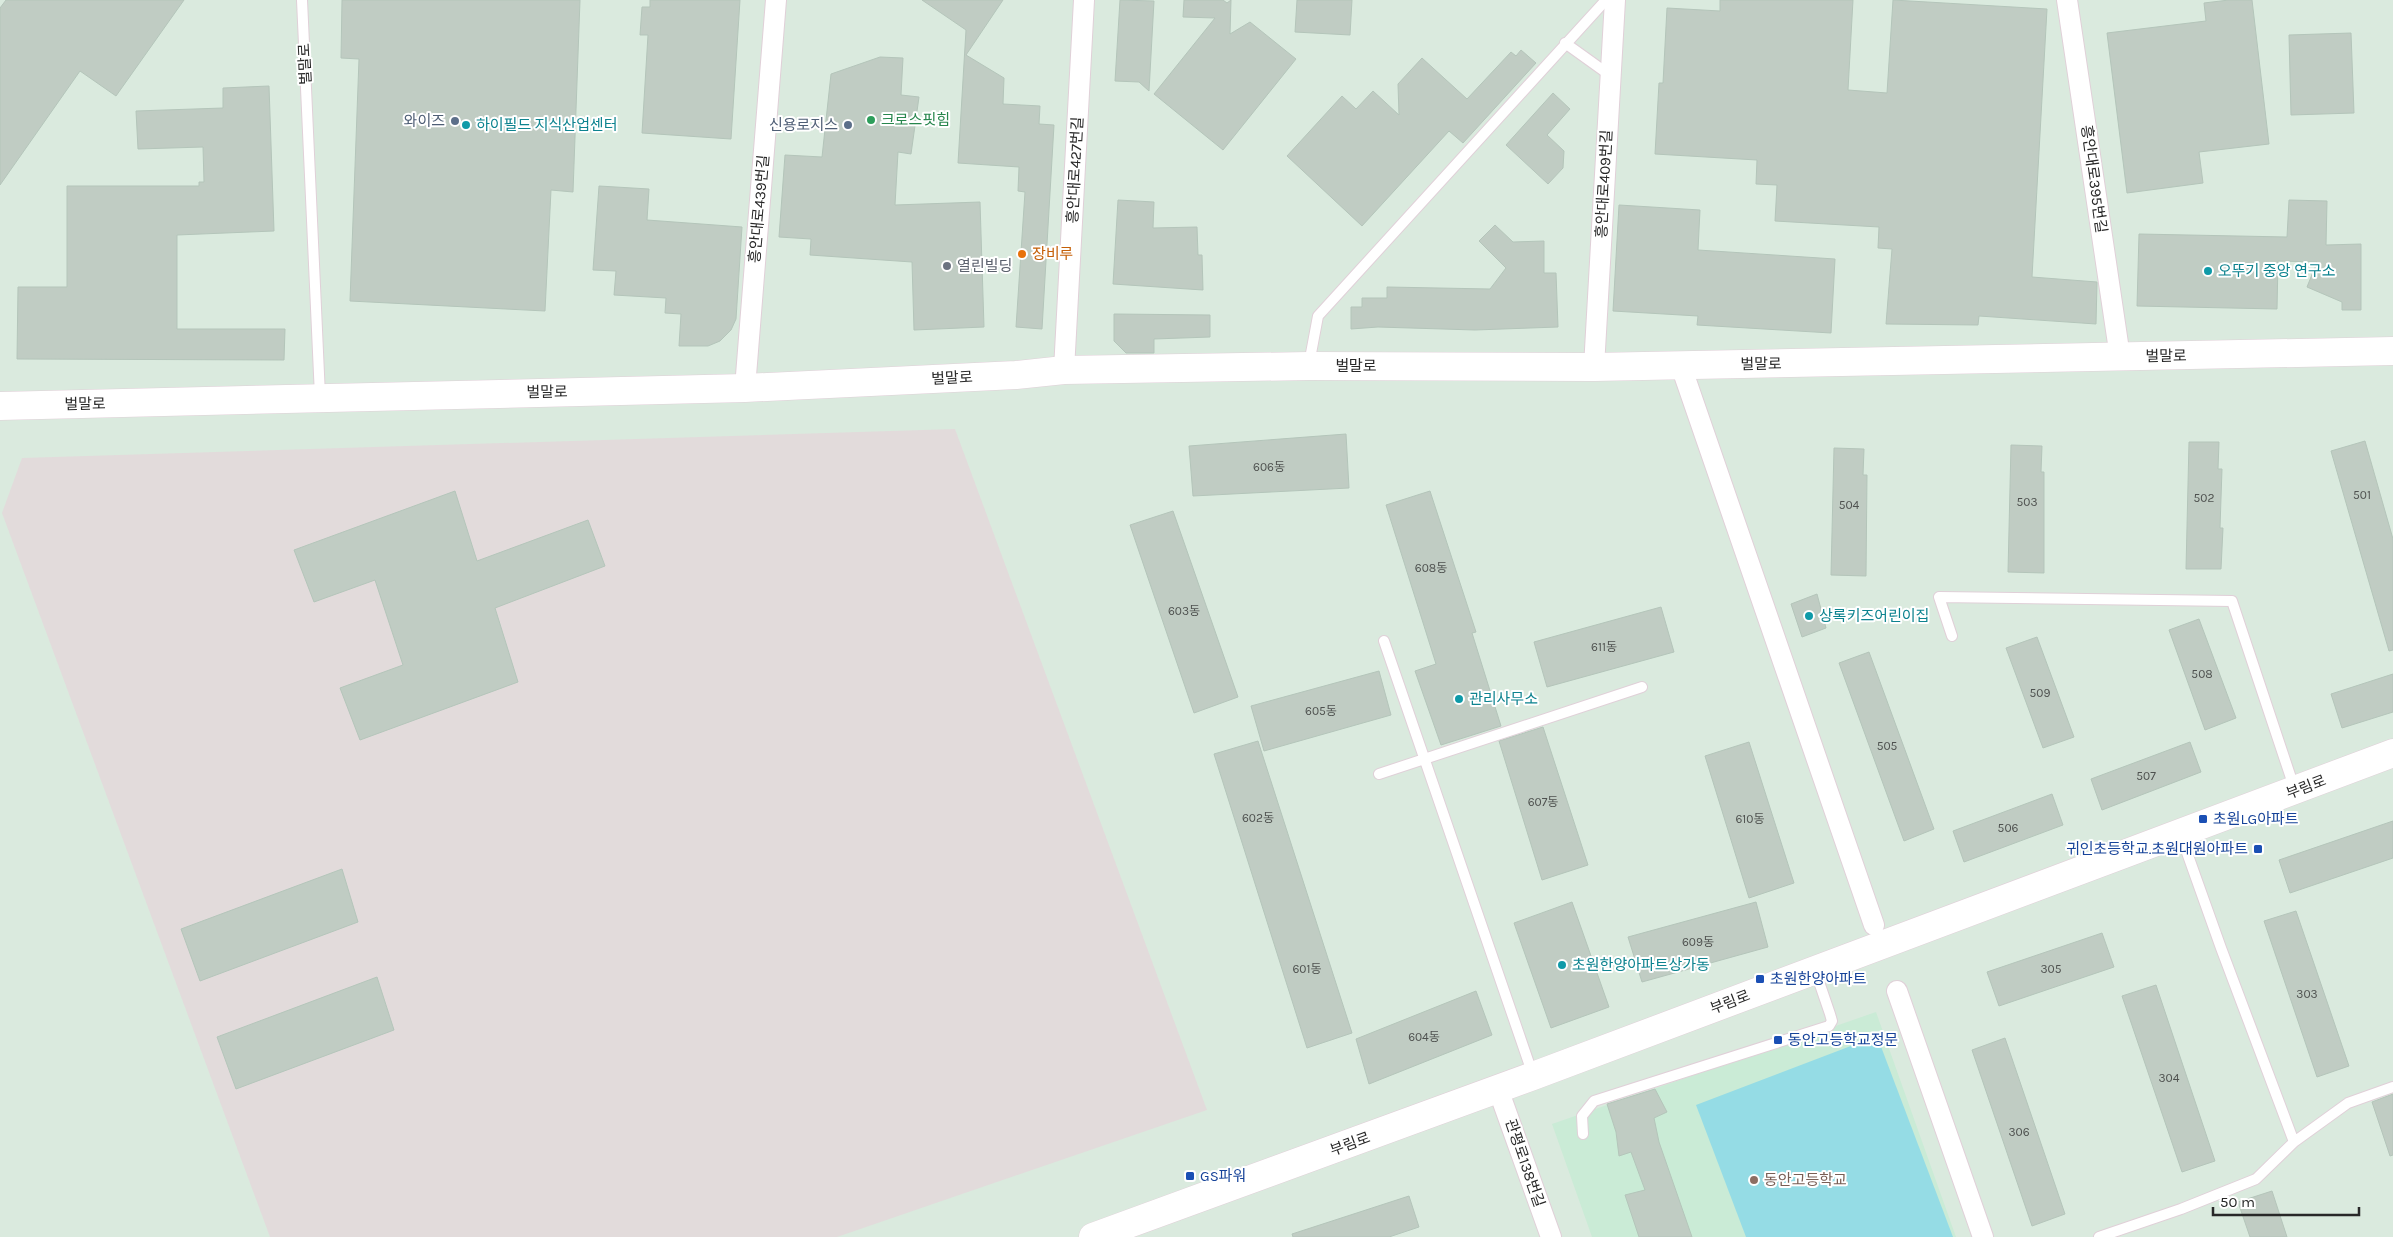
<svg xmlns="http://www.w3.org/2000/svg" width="2393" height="1237" font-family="Karla,'Noto Sans KR',sans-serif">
<rect width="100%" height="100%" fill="#daeade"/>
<path fill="#e2dbdb" d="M955 429 1207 1110 837 1237H270L2 513 22 458Z"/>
<path fill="#caebd6" d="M1876 1012 1956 1237H1592L1552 1124Z"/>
<path fill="#95dce5" d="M1877 1036 1953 1237H1746L1696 1105Z"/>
<path fill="#c0ccc3" stroke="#b4c5ba" d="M6 0H184L116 96 80 71 0 185V8Z
M342 0H580L573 192 551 190 545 311 350 301 359 59 341 58Z
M650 0H740L731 139 642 133 648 35H640L642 7H650Z
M922 0H1003L966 55 1004 78 1003 104 1040 106 1039 124 1054 125 1042 329 1016 327 1025 192 1018 191 1019 167 958 163 966 30Z
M1120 0 1154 1 1149 91 1139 82 1115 81Z
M1184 0H1223L1227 3 1231 0 1230 34 1250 22 1296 59 1223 150 1154 94 1215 18 1183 17Z
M1297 0H1352L1350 35 1295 32Z
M1720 0H1853L1848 90 1887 93 1893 0 2047 9 2032 277 2097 282 2096 324 1979 316 1978 325 1886 324 1892 249 1878 248 1879 227 1775 221 1777 185 1756 184 1757 160 1655 154 1659 83H1663L1667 8 1720 11Z
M2229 0H2252L2269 144 2199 152 2203 183 2127 193 2107 33 2206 21 2204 3Z
M2351 33 2354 113 2291 115 2289 35Z
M1521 50 1536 63 1463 143 1449 131 1362 226 1287 156 1342 96 1356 109 1373 91 1399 115 1398 84 1422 58 1467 99 1511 52 1516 56Z
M880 57 903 58 901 95 919 97 911 154 898 152 895 205 980 202 984 327 914 330 912 262 810 255 811 239 779 237 785 155 822 157 831 74Z
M269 86 274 231 177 235V329H285L284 360 17 359 18 287H67V186H199V182H204L203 147 138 149 136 111 223 108V88Z
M1553 93 1570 109 1547 135 1564 151 1563 168 1548 184 1506 145Z
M599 186 649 189 647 220 742 227 736 319 731 330 720 341 708 346H679L681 314 665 313 666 298 614 295 616 271 593 270Z
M1118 200 1154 202 1153 228 1197 227 1198 255H1202L1203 290 1113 284Z
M2289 200 2327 201 2326 245 2361 244V310H2342V302L2307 287 2317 262 2278 261 2277 309 2137 306 2139 234 2287 237Z
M1619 205 1700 210 1698 250 1835 259 1831 333 1697 325 1698 316 1613 311Z
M1495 225 1513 242 1544 241V273H1556L1558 327 1475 330 1378 327 1351 329V307H1362V298H1387V287L1490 289 1506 268 1479 241Z
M1114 314 1210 315V337L1154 339V353H1126L1114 341Z
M1346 434 1349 488 1193 496 1189 446Z
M2365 441 2393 539V650L2389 651 2331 451Z
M2189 442H2219L2218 469H2222L2220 528H2223L2221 569H2186Z
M2011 445 2042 446 2041 472H2044V573L2008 572Z
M1834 448 1864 449 1863 475H1867L1866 576 1831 575Z
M455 491 477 561 588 520 605 566 495 608 518 682 360 740 340 688 403 665 375 580 314 602 294 550Z
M1430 491 1476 632 1472 633 1501 726 1441 745 1415 671 1436 664 1386 505Z
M1173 511 1238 697 1194 713 1130 525Z
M1817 594 1826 628 1802 637 1791 604Z
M1661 607 1674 652 1547 687 1534 642Z
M2199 619 2236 718 2205 730 2169 630Z
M2037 637 2074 737 2043 748 2006 648Z
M1869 652 1934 829 1904 841 1839 663Z
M1379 671 1391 715 1264 751 1251 706Z
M2393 674V712L2342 728 2331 694Z
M1543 727 1588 865 1542 880 1499 741Z
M1258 741 1352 1033 1307 1048 1214 754Z
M1749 742 1794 883 1749 898 1705 756Z
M2190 742 2201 772 2102 810 2091 779Z
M2052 794 2063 825 1964 862 1953 831Z
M2393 821V858L2290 893 2279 860Z
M342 869 358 922 200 981 181 929Z
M1572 902 1609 1007 1551 1028 1514 923Z
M1756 902 1768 947 1642 982 1628 937Z
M2296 911 2349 1066 2317 1077 2264 921Z
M2102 933 2114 967 1999 1006 1987 972Z
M377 977 394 1030 236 1089 217 1037Z
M2156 985 2215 1161 2182 1172 2122 996Z
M1476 991 1492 1035 1369 1084 1356 1039Z
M2005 1038 2065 1214 2032 1226 1972 1050Z
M1655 1089 1667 1112 1654 1118 1659 1142 1692 1237H1639L1625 1195 1645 1190 1631 1152 1619 1156 1616 1132 1607 1104Z
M2393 1094V1155L2390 1156 2372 1102Z
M2272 1191 2287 1237H2250L2238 1202Z
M1409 1196 1419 1227 1389 1237H1293L1292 1234Z"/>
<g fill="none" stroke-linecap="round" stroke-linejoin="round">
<g stroke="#e0d0d8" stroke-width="12">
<path id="lane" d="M302 0 320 396
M1565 43 1611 76
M1309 364 1318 316 1606 0
M1952 636 1939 597 2232 601 2295 790
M1384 641 1533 1075
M1379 774 1642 687
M2180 833 2221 948 2294 1142 2348 1103 2393 1087
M1583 1134 1582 1116 1594 1101 1829 1026 1832 1021 1830 1014 1815 970
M2099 1237 2181 1209 2256 1179 2294 1142"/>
</g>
<g stroke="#e0d0d8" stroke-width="22">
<path id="street" d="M2067 0 2120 357
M1681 366 1874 925
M1594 367 1615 0
M1064 370 1084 0
M745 388 776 0
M1897 991 1983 1237
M1498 1089 1551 1237"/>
</g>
<g stroke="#e0d0d8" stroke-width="29">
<path id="secondary" d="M0 406 745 388 1016 375 1064 370 1309 366 1594 367 2393 351
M1093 1237 1533 1076 2393 753"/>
</g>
<use href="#lane" stroke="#fff" stroke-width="10"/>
<use href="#street" stroke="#fff" stroke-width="20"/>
<use href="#secondary" stroke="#fff" stroke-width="28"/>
</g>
<circle fill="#2e9e5b" stroke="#fff" stroke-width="2" cx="871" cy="120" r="5"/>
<g fill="#5c6f8a" stroke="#fff" stroke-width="2">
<circle cx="455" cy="121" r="5"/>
<circle cx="848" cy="125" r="5"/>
</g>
<g fill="#0f9aa8" stroke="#fff" stroke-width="2">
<circle cx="466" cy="125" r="5"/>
<circle cx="2208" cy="271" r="5"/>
<circle cx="1809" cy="616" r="5"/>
<circle cx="1459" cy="699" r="5"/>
<circle cx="1562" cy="965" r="5"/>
</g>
<circle fill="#e8710a" stroke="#fff" stroke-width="2" cx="1022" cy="254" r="5"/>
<circle fill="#6b7280" stroke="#fff" stroke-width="2" cx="947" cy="266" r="5"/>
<g fill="#1a4fb4" stroke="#fff" stroke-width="2">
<rect x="2198" y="814" width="10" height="10" rx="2.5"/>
<rect x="2253" y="844" width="10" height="10" rx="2.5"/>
<rect x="1755" y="974" width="10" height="10" rx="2.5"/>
<rect x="1773" y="1035" width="10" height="10" rx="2.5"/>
<rect x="1185" y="1171" width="10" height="10" rx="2.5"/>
</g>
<circle fill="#8d6e63" stroke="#fff" stroke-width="2" cx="1754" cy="1180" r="5"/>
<g text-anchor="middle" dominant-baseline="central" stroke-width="4" stroke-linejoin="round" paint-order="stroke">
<g font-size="12" fill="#4e514f">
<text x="1269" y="467">606동</text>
<text x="2362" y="495">501</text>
<text x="2204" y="498">502</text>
<text x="2027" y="502">503</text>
<text x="1849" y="505">504</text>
<text x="1431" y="568">608동</text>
<text x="1184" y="611">603동</text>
<text x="1604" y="647">611동</text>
<text x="2202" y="674">508</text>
<text x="2040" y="693">509</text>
<text x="1321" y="711">605동</text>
<text x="1887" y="746">505</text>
<text x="2146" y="776">507</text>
<text x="1543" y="802">607동</text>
<text x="1258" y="818">602동</text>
<text x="1750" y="819">610동</text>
<text x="2008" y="828">506</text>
<text x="1698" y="942">609동</text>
<text x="1307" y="969">601동</text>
<text x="2051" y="969">305</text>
<text x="2307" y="994">303</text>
<text x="1424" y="1037">604동</text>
<text x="2169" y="1078">304</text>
<text x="2019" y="1132">306</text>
</g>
<g font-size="15" fill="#282828" stroke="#fff">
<text transform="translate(305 64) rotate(-93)">벌말로</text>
<text transform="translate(1075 170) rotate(-87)">흥안대로427번길</text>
<text transform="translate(2094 179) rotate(82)">흥안대로395번길</text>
<text transform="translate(1604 184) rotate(-87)">흥안대로409번길</text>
<text transform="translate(759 209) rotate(-85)">흥안대로439번길</text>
<text transform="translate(2166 356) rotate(-1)">벌말로</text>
<text transform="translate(1761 364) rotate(-1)">벌말로</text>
<text x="1356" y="366">벌말로</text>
<text transform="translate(952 378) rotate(-3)">벌말로</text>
<text transform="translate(547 392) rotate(-1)">벌말로</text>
<text transform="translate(85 404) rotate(-1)">벌말로</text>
<text transform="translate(2306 787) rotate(-21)">부림로</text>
<text transform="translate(1730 1002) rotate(-21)">부림로</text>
<text transform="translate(1350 1144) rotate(-20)">부림로</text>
<text transform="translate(1525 1163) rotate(71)">관평로138번길</text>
</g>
<g font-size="15" fill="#27864d" stroke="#fff" text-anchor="start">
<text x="881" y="120">크로스핏힘</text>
</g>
<g font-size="15" fill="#4e5e75" stroke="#fff" text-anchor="end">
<text x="445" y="121">와이즈</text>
<text x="838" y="125">신용로지스</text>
</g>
<g font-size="15" fill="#0d838f" stroke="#fff" text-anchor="start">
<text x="476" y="125">하이필드 지식산업센터</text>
<text x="2218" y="271">오뚜기 중앙 연구소</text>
<text x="1819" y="616">상록키즈어린이집</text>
<text x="1469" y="699">관리사무소</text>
<text x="1572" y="965">초원한양아파트상가동</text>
</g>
<g font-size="15" fill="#c56008" stroke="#fff" text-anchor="start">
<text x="1032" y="254">장비루</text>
</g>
<g font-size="15" fill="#5b616d" stroke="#fff" text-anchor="start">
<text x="957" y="266">열린빌딩</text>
</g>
<g font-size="15" fill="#164399" stroke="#fff" text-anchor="start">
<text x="2213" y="819">초원LG아파트</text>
<text x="2248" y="849" text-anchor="end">귀인초등학교.초원대원아파트</text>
<text x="1770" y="979">초원한양아파트</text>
<text x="1788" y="1040">동안고등학교정문</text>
<text x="1200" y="1176">GS파워</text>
</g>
<g font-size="15" fill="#785e54" stroke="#fff" text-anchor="start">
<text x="1764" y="1180">동안고등학교</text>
</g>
</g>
<path d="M2213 1207v8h146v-8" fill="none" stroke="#282828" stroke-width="2.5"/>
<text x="2220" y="1207" font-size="15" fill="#282828" stroke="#ffffff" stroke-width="4" paint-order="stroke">50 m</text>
</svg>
